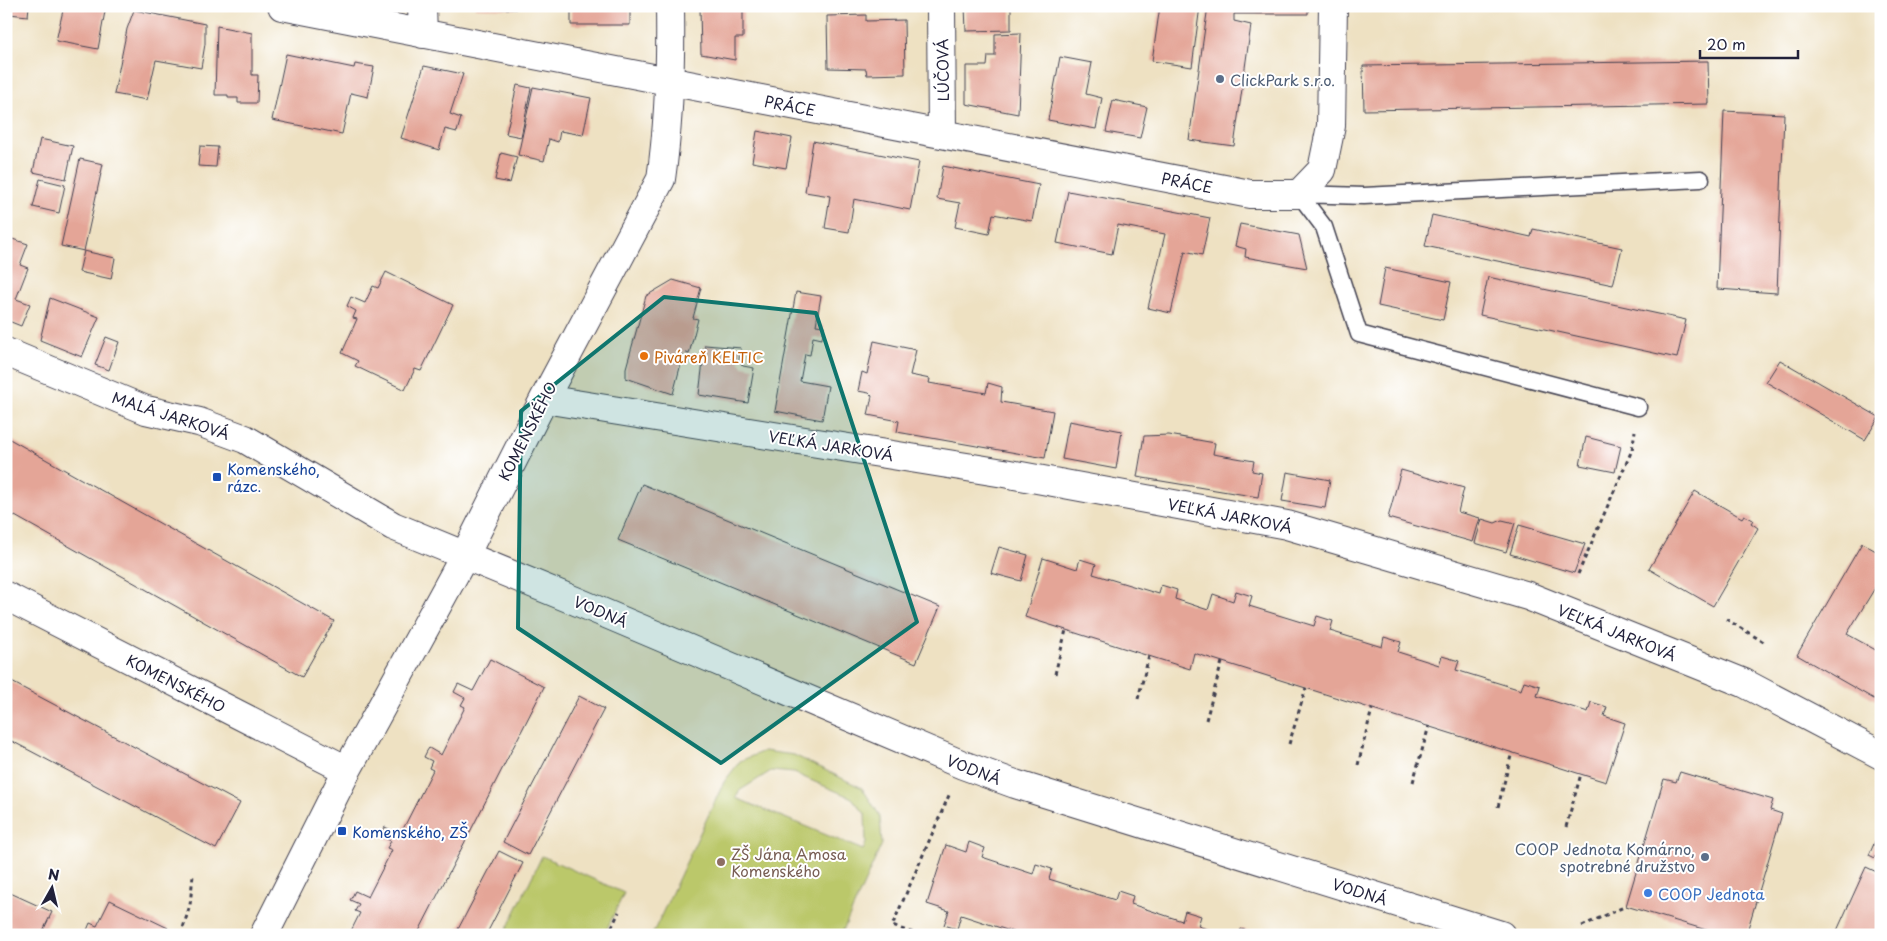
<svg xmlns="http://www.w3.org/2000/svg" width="1887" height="941" font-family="'Playpen Sans',sans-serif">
<rect width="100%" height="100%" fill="#fff"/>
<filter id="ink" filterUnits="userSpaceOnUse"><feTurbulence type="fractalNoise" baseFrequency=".02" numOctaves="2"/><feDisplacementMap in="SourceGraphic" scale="10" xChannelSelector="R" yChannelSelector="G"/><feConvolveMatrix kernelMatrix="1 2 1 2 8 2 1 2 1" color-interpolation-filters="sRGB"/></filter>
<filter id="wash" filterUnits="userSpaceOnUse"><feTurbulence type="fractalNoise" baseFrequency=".0096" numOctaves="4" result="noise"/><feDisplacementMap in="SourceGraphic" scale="20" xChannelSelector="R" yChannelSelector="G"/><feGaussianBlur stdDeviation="1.12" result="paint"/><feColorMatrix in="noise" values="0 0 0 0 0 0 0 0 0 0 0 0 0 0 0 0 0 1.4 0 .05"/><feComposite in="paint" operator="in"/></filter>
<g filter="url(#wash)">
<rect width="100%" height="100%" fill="#eee1c2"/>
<path fill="#bbc86a" stroke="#6e7552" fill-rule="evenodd" d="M764 751 794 755 862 788 880 816 882 844 841 935H652L724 782 740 761ZM771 771 794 773 852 798 865 814 866 843 863 850 736 798 739 791Z
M542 856 624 893 604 935H504Z"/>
<g id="blocks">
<path fill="#e4a597" d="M10 6H29L28 16 9 14Z
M64 6H106L98 49 56 41Z
M475 6H516V9L475 8Z
M571 6H630V25H571Z
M965 6H1011V30L966 31Z
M1160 6H1200L1192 67 1152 61Z
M1208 6H1308V14H1234V21L1251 25 1234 146 1189 140Z
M743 7V38H735V60L701 54 700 8Z
M134 10 205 24V44L201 68 156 60 147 100 114 94 127 29Z
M866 15V21L904 20 905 74 867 75 866 69 828 68 827 16Z
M217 26 252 33V75H258L257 103H238V98H228V95H215Z
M1021 33 1018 114 966 104V66H987L988 56H995V34Z
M286 54 354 68 355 64 374 67 368 97 351 93 342 134 272 120Z
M1060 57 1092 63 1086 94 1102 98 1096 129 1048 120Z
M1708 61 1709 104 1364 110 1363 66Z
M424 66 463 74 450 114 461 118 457 132 445 129 439 150 401 138Z
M517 85 531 88 521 137 506 134Z
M533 87 591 98 583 135 560 131 558 142 549 139 544 161 518 155Z
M1113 100 1147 107 1140 138 1106 132Z
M1724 111 1784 114 1777 293 1717 289Z
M757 131 792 138 786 168 752 162Z
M40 139 73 146 66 179 33 172Z
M813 141 919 162 910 210 854 199 849 232 825 228 830 196 805 192Z
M200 146 218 147 216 167 198 166Z
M501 153 517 157 510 183 495 180Z
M80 159 103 164 84 251 61 246Z
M943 166 1039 185 1032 221 993 214 989 234 955 227 960 203 937 199Z
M40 179 65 185 59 213 33 207Z
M1068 191 1210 218 1202 255 1185 251 1171 313 1148 308 1165 234 1118 225 1112 254 1057 243Z
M1432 215 1531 237 1533 229 1622 248 1613 285 1425 246Z
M1240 224 1299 235 1307 268 1245 257 1246 249 1235 246Z
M6 237 28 244 20 265 28 268 16 299 30 304 21 326 6 320Z
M84 251 115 258 111 279 79 272Z
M1385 268 1451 282 1443 320 1378 306Z
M386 272 453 305 421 371 415 369 405 390 355 366 358 361 342 353 357 319 353 318 356 311 347 306 351 297 365 303 373 286 378 288Z
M1488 277 1686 320 1677 358 1480 315Z
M673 280 701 288 693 318 698 319 689 354 684 352 673 394 626 378V368L646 296Z
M796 292 821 296 816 325 824 326 822 339 813 337 810 355 805 354 800 381 828 386 822 420 775 411Z
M50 298 99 317 82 357 40 340Z
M106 337 119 342 109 370 95 365Z
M874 341 916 350 910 375 930 379 929 383 986 393 988 383 1002 387 1001 402 1053 411 1045 458 897 432 899 421 868 415 872 396 869 393 858 391 862 372 867 374Z
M705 345 741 348 739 361 743 366 754 368 748 403 699 395Z
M1780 360 1879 417 1865 440 1766 382Z
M1069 421 1122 431 1116 469 1062 459Z
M1169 435 1215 443 1213 454 1254 461 1252 471 1262 473 1258 497 1137 477 1144 436Z
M6 437 334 621 302 677 6 511Z
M1586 437 1621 446 1615 472 1580 465Z
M1401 470 1464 488 1458 512 1480 518 1473 542 1388 518Z
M1287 472 1330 480 1325 508 1282 501Z
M642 484 940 607 916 663 618 540Z
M1695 491 1742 518 1744 515 1753 520 1751 523 1758 528 1713 606 1649 569Z
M1482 519 1495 523 1502 520 1515 523 1506 552 1475 543Z
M1519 525 1585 544 1574 573 1510 554Z
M1862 543 1881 554V578L1847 634 1881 653V703L1797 655Z
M999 547 1028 555 1021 581 991 573Z
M1043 558 1077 569 1080 559 1096 564 1093 574 1159 594 1161 585 1177 590 1175 599 1208 610 1213 594 1233 601 1236 591 1252 596 1249 606 1314 626 1317 616 1333 621 1330 631 1382 647 1384 637 1401 642 1398 652 1439 665 1442 656 1459 661 1456 670 1521 690 1524 681 1540 686 1537 696 1588 712 1591 702 1607 707 1604 716 1625 723 1606 782 1194 653 1190 669 1025 617Z
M490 659 544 687 472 828 417 935H349L360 913 355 911 359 904 350 900 353 895 355 891 368 897 392 850 387 848 391 841 381 836 385 827 400 835 433 770 429 768 432 761 424 757 427 751 429 748 441 755 465 707 461 705 465 698 454 692 458 684 473 691Z
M6 679 240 803 216 849 6 738Z
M579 696 604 709 528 855 503 842Z
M1680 772 1773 800 1770 810 1782 814 1746 935H1723L1626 906 1664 779 1676 782Z
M1881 828V846L1875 858 1869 855Z
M969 842 985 848 982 857 1033 874 1036 864 1052 869 1049 879 1115 900 1118 891 1133 896 1131 904 1182 921 1185 911 1201 916 1198 926 1225 935H1015L1016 933 961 915 957 929 944 925 949 911 927 904 946 845 966 852Z
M499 851 523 863 486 935H455Z
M1866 867 1881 874V935H1835Z
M6 891 52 912 41 935H6Z
M110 900 168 928 165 935H85L90 923 97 926Z
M1241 929 1248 931 1258 935H1238Z"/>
</g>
</g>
<g filter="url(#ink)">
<use href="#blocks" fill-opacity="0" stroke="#413f4f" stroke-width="1"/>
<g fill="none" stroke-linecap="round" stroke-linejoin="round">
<g stroke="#413f4f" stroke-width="19">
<path id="lane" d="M1299 194 1324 227 1359 334 1638 407
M1299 194 1364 196 1701 179"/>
</g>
<g stroke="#413f4f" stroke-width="30">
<path id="street" d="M282 6 1250 194H1299L1322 170 1331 126 1333 6
M422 6 423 34
M941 6 942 134
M6 352 146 410 199 422 245 439 393 526 578 602 963 765 1015 784 1501 935
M544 399 1004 473 1287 525 1528 596 1744 683 1881 755
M6 596 347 770
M264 935 347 770 465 555 544 399 661 179C669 122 671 64 670 6"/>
</g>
<path stroke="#413f4f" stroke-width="3" stroke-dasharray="4 4" stroke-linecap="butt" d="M1578 574 1632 450 1635 431
M1726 619 1767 644
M1055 674 1066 630
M1138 699 1149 656
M1206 720 1222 662
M1289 744 1306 688
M1358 765 1372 709
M1413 782 1429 726
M1498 807 1512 752
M1566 827 1581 774
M1582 926 1626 906
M181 935 190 905 193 875
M608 935 619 912
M920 935 892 926 950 793"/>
<use href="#lane" stroke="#fff" stroke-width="16"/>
<use href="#street" stroke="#fff" stroke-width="28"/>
</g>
</g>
<path fill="#0f766e" fill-opacity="0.2" stroke="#0f766e" stroke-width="4" stroke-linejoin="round" d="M664 297 816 313 917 622 721 763 518 628 521 411Z"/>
<g fill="#5c6f8a" stroke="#fff" stroke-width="2">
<circle cx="1220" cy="79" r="5"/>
<circle cx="1705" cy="857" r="5"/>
</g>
<circle fill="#e8710a" stroke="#fff" stroke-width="2" cx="644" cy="356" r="5"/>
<g fill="#1a4fb4" stroke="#fff" stroke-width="2">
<rect x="212" y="472" width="10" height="10" rx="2.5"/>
<rect x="337" y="826" width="10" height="10" rx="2.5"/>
</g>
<circle fill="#8d6e63" stroke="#fff" stroke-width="2" cx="721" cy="862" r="5"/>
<circle fill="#3f7fe0" stroke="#fff" stroke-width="2" cx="1648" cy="893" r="5"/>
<g text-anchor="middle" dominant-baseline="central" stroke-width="4" stroke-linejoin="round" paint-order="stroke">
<g font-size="15" fill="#22223b" stroke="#fff">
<text transform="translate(942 70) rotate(-91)">LÚČOVÁ</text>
<text transform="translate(790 105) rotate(11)">PRÁCE</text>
<text transform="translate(1187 182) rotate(11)">PRÁCE</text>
<text transform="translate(171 415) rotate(18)">MALÁ JARKOVÁ</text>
<text transform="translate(527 431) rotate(-63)">KOMENSKÉHO</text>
<text transform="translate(831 445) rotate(9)">VEĽKÁ JARKOVÁ</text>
<text transform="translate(1230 515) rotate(11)">VEĽKÁ JARKOVÁ</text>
<text transform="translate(601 611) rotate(23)">VODNÁ</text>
<text transform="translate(1617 632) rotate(22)">VEĽKÁ JARKOVÁ</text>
<text transform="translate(176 683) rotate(27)">KOMENSKÉHO</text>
<text transform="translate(974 769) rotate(21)">VODNÁ</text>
<text transform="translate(1360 891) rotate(17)">VODNÁ</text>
</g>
<g font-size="15" fill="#4e5e75" stroke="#fff" text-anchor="start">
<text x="1230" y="79">ClickPark s.r.o.</text>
<text x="1695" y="848" text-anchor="end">COOP Jednota Komárno,<tspan x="1695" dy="17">spotrebné družstvo</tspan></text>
</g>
<g font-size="15" fill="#c56008" stroke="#fff" text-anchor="start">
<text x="654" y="356">Piváreň KELTIC</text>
</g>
<g font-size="15" fill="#164399" stroke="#fff" text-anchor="start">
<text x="227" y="468">Komenského,<tspan x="227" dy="17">rázc.</tspan></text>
<text x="352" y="831">Komenského, ZŠ</text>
</g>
<g font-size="15" fill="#785e54" stroke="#fff" text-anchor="start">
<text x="731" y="853">ZŠ Jána Amosa<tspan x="731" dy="17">Komenského</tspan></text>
</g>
<g font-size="15" fill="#366cbe" stroke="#fff" text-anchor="start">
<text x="1658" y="893">COOP Jednota</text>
</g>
</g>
<rect width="1887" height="941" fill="none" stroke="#fff" stroke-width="25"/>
<g transform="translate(52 888) rotate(8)" stroke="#ffffff" stroke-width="4" paint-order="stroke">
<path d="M0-4L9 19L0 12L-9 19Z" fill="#22223b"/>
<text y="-8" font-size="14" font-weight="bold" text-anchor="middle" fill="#22223b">N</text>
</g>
<path d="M1700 50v8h98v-8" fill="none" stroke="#22223b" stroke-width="2.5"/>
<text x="1707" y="50" font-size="15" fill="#22223b" stroke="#ffffff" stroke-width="4" paint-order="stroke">20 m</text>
</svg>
